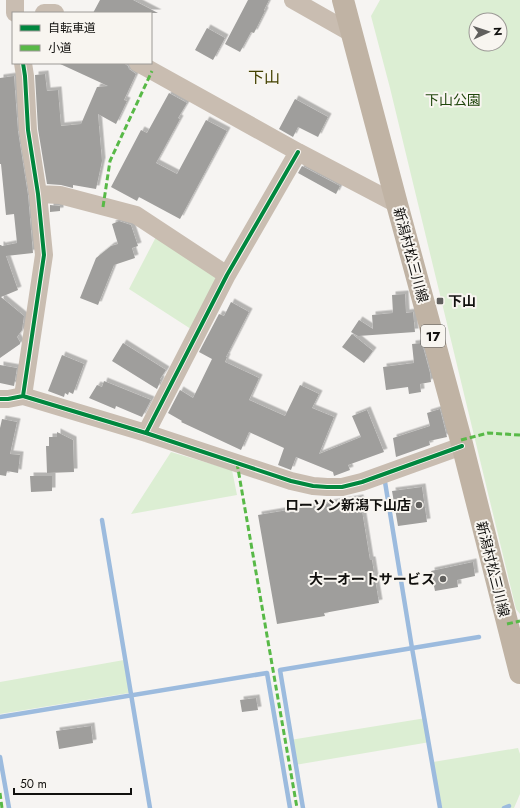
<svg xmlns="http://www.w3.org/2000/svg" width="520" height="808" font-family="Jost,'Noto Sans JP',sans-serif">
<defs>
<filter id="shadow"><feDropShadow dx="3.5" dy="-3.5" stdDeviation="0" flood-color="#0004"/></filter>
</defs>
<rect width="100%" height="100%" fill="#f6f4f2"/>
<path fill="#dceed3" fill-rule="evenodd" d="M380 0H520V614L516 609 390 88 371 16ZM476 20H500V44H476Z
M157 235 223 276 194 331 129 289Z
M171 452 232 470 237 495 131 514Z
M124 660 129 693 0 714V682Z
M426 718 430 742 295 765 290 740Z
M518 748 520 754V794L514 808H442L433 762Z"/>
<g fill="none" stroke-linecap="round" stroke-linejoin="round">
<path stroke="#9cbbde" stroke-width="4.5" d="M385 482 412 648 440 808
M102 520 150 808
M0 717 267 673 290 808
M0 757 9 808
M303 808 280 670 479 637
M504 808 509 806"/>
</g>
<path fill="#9f9e9c" filter="url(#shadow)" d="M100 0H133L158 13H93Z
M248 0H269L264 10 265 11 254 33 251 32 240 52 225 44Z
M207 28 225 38 213 60 195 50Z
M58 63H123L128 66 129 69 136 74 124 100 127 101 116 124 98 114 102 161 96 189 73 185V188L61 185 47 184 38 129 35 75 45 74 47 91 58 90 61 126 81 124 97 87 108 86Z
M14 76 18 131 28 195 33 253 6 256 18 290 1 297 24 316 22 330 17 337 20 342V344L0 358V245H1L2 246 17 243 14 214 6 215 1 164H0V78Z
M169 93 187 103 178 118 180 119 156 163 177 174 206 120 227 131 180 219 139 197 137 201 111 187 141 130 147 133Z
M295 99 328 117 318 137 298 127 293 137 279 129Z
M302 166 340 186 336 194 298 173Z
M50 205 60 206V211L50 212Z
M119 221 131 225 138 246 132 248 135 258 114 265 98 305 80 298 96 258 111 246 118 244 112 224Z
M405 294 406 313 413 312 415 332 358 336 351 332 359 320 373 329 372 315 393 313 392 295Z
M231 302 249 312 226 357H227L225 362 259 378 249 400 285 416 300 385 319 394 312 408 334 417 319 454 361 437 352 416 367 410 384 452 348 465 350 470 334 476 333 472 296 457 291 470 278 465 284 448 249 432 241 450 181 422 182 421 168 413 180 390 193 398 212 359 199 352 219 314 224 316Z
M352 334 373 351 364 363 342 347Z
M123 343 166 370 160 379 161 380 157 389 112 361Z
M422 343 430 373 431 382 420 384 421 392 409 394 408 387 386 390 383 367 414 363 412 344Z
M62 355 84 364 73 394 69 392 68 395 65 393 64 397 48 391Z
M0 365 17 368 14 386 0 383Z
M104 381 151 400 142 417 116 406 115 409 89 398 97 385 102 387Z
M440 409 447 437 429 441 430 445 396 457 393 438 430 426 427 413Z
M2 419 17 422 10 454 20 455 18 473 7 471 6 476 0 475V428Z
M57 432 73 440 74 472 47 473 46 446H49V437H57Z
M30 476H52V491L31 492Z
M422 487 427 522 398 526 392 491Z
M360 498 370 560H372L379 603 324 613 325 616 277 624 258 515Z
M473 562 475 576 457 580 458 587 435 591 431 571Z
M256 698 258 710 242 712 240 700Z
M91 726 93 743 59 749 56 731Z"/>
<g fill="none" stroke-linecap="round" stroke-linejoin="round">
<path stroke="#c9bdb1" stroke-width="18" d="M15 0V13
M293 0 353 34
M44 13H55
M23 63 25 76 28 130 38 194 44 255 23 396
M138 63 298 152 397 204
M38 194 60 195 136 215 227 275
M0 399H8L23 396 146 433 291 481 313 486 327 487H342L362 482 462 446
M146 433 227 275 298 152"/>
<path stroke="#c0b3a4" stroke-width="22" d="M343 0 397 204 461 440 520 673"/>
<path stroke="#58b947" stroke-width="3" stroke-dasharray="6 3" stroke-linecap="butt" d="M103 207 110 161 152 71
M461 440 488 433 520 435
M237 463 297 808
M507 624 520 621
M0 793 2 808"/>
<g stroke="#f8f5f0" stroke-width="6">
<path id="cycleway" d="M23 63 25 76 28 130 38 194 44 255 23 396
M0 399H8L23 396 146 433 291 481 313 486 327 487H342L362 482 462 446
M146 433 227 275 298 152"/>
</g>
<use href="#cycleway" stroke="#00873e" stroke-width="4"/>
</g>
<g fill="#61605e" stroke="#f8f5f0" stroke-width="1.5">
<rect x="436" y="297" width="8" height="8" rx="2"/>
<circle cx="419" cy="505" r="4"/>
<circle cx="443" cy="579" r="4"/>
</g>
<g text-anchor="middle" dominant-baseline="central" stroke-width="4" stroke-linejoin="round" paint-order="stroke">
<rect fill="#f8f5f0" stroke="#565552" stroke-width="1" x="421" y="325" width="24" height="22" rx="3"/>
<g font-size="13" font-weight="bold" fill="#11100e">
<text x="433" y="336">17</text>
</g>
<g font-size="14" fill="#20460c" stroke="#f8f5f0">
<text x="453" y="100">下山公園</text>
</g>
<g font-size="14" fill="#11100e" stroke="#f8f5f0">
<text transform="translate(411 255) rotate(75)">新潟村松三川線</text>
<text transform="translate(493 569) rotate(76)">新潟村松三川線</text>
</g>
<g font-size="14" font-weight="bold" fill="#11100e" stroke="#f8f5f0" text-anchor="end">
<text x="448" y="301" text-anchor="start">下山</text>
<text x="411" y="505">ローソン新潟下山店</text>
<text x="435" y="579">大一オートサービス</text>
</g>
<g font-size="16" fill="#434100" stroke="#f8f5f0">
<text x="264" y="77">下山</text>
</g>
</g>
<rect x="12" y="12" width="140" height="52" fill="#f8f5f0" stroke="#9c9996"/>
<rect x="20" y="25" width="20" height="6" fill="#00873e" stroke="#9c9996"/>
<text x="48" y="32" font-size="12" fill="#11100e">自転車道</text>
<rect x="20" y="45" width="20" height="6" fill="#58b947" stroke="#9c9996"/>
<text x="48" y="52" font-size="12" fill="#11100e">小道</text>
<g transform="translate(488 32) rotate(87)"><circle r="19" fill="#f8f5f0" stroke="#9c9996"/>
<path d="M0-3L7 15L0 10L-7 15Z" fill="#61605e"/>
<text y="-6" font-size="11" font-weight="bold" text-anchor="middle" fill="#11100e">N</text>
</g>
<path d="M14 788v6h117v-6" fill="none" stroke="#11100e" stroke-width="2"/>
<text x="20" y="788" font-size="12" fill="#11100e" stroke="#f8f5f0" stroke-width="3" paint-order="stroke">50 m</text>
</svg>
